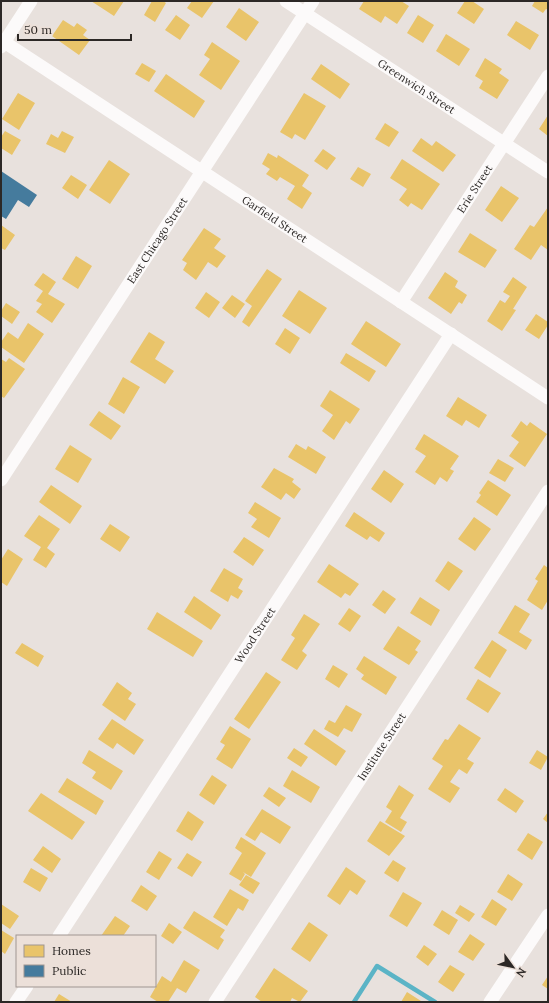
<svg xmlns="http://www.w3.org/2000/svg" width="549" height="1003" font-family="Lora,serif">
<rect width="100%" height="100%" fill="#e8e1dd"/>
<path fill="#e9c46a" d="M91 1H124L114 16Z
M152 1H163L166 3 155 22 144 15Z
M192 1H214L202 18 187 8Z
M364 1H401L409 6 397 24 385 16 381 23 359 9Z
M465 1H472L484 9 474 24 457 13Z
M535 1H548V10L546 9 543 13 532 6Z
M239 8 259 22 246 41 226 27Z
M176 15 190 25 180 40 165 30Z
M418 15 434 25 423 43 407 33Z
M63 20 74 27 77 23 87 30 83 35 90 40 79 55 52 36Z
M516 21 539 35 530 50 507 35Z
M446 34 470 49 459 66 436 51Z
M212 42 240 61 221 90 199 75 210 59 204 55Z
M485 58 502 69 499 73 509 80 497 99 479 88 483 81 475 76Z
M142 63 156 71 149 82 135 74Z
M321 64 350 84 340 99 311 79Z
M166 74 205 101 194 118 154 91Z
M18 93 35 103 19 130 2 119Z
M304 93 326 106 305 140 295 134 292 139 280 132Z
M548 115V136L539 129Z
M385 123 399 132 389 147 375 139Z
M5 131 21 140 12 155 1 148V137Z
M62 131 74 137 65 153 46 144 51 134 58 138Z
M421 138 432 146 436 141 456 155 443 172 412 151Z
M323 149 336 158 327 170 314 161Z
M268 153 277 158 278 155 309 175 302 186 312 193 302 209 287 199 295 186 280 177 277 181 266 174 270 169 262 164Z
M402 159 440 184 422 210 411 203 408 207 399 200 407 189 390 178Z
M109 160 130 174 110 204 89 190Z
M358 167 371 174 363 187 350 179Z
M71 175 87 185 78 199 62 188Z
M501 186 519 198 502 222 485 210Z
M548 207V250L541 245 531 260 514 249 530 225 534 227Z
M1 225 15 235 5 250 1 248Z
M204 228 221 239 214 248 226 256 217 268 208 262 196 280 183 270 187 263 182 260Z
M470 233 497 250 485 268 458 252Z
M76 256 92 266 78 289 62 279Z
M267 269 282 279 249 327 242 322 252 306 245 301Z
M445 272 458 281 455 287 467 295 462 304 459 302 451 314 428 298Z
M43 273 56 282 48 294 65 304 52 323 36 312 42 304 36 301 43 291 34 285Z
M513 277 527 287 513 309 516 310 502 331 487 321 500 300 505 303 510 296 503 292Z
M299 290 327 308 310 334 282 316Z
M206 292 220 302 209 318 195 308Z
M232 295 245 304 235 318 222 308Z
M6 303 20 312 12 324 1 316V311Z
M536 314 548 322V325L539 339 525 330Z
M366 321 401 344 386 367 351 344Z
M28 323 44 334 24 363 1 347V342L8 332 18 339Z
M285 328 300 338 290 354 275 344Z
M149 332 165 342 155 359 174 371 165 384 130 362Z
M346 353 376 371 369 382 340 363Z
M9 358 25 369 4 398 1 396V359L6 362Z
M123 377 140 387 124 414 108 404Z
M330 390 360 409 350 424 346 421 334 440 322 431 333 415 320 406Z
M458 397 487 415 479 428 466 420 462 426 446 416Z
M99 411 121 426 111 440 89 425Z
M521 421 527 426 530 422 547 434 525 467 509 456 519 442 511 436Z
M424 434 459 456 450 469 454 471 447 482 440 477 435 485 415 472 426 456 415 449Z
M296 444 306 450 308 446 326 457 316 474 288 457Z
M70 445 92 459 78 483 55 469Z
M498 459 514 468 505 482 489 473Z
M274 468 294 479 292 482 301 489 294 499 286 493 281 500 261 487Z
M384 470 404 484 391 503 371 489Z
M488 480 511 495 497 516 476 502 481 495 479 493Z
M51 485 82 506 70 524 39 502Z
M255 502 281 518 269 538 251 527 257 519 248 513Z
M354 512 385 533 379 542 370 536 367 540 345 526Z
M39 515 60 529 47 548 55 554 46 568 33 560 41 547 24 536Z
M474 517 491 529 475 551 458 539Z
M110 524 130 537 120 552 100 539Z
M244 537 264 550 253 566 233 552Z
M8 549 23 559 7 586 1 582V560Z
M448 561 463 571 449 591 435 581Z
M329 564 359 584 350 596 345 593 341 598 317 582Z
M544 565 548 568V600L542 610 527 600 538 581 535 579Z
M224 568 243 579 238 588 243 591 238 599 231 595 228 602 210 591Z
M383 590 396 599 385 614 372 605Z
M194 596 221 615 211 630 184 612Z
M420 597 440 610 431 626 410 613Z
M515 605 530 614 519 632 532 640 526 650 498 633Z
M349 608 361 616 350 632 338 624Z
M157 612 203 641 193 657 147 629Z
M304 614 320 624 302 651 307 655 297 670 281 660 295 638 291 635Z
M398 626 421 641 415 650 418 652 409 665 383 649Z
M492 640 507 650 490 678 474 668Z
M22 643 44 656 38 667 15 653Z
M364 656 397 677 386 695 361 679 364 675 356 669Z
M333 665 348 674 339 688 325 679Z
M266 672 281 682 249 729 234 719Z
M478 679 501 693 488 713 466 699Z
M117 682 132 693 128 699 136 704 125 721 102 705Z
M346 705 362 714 352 732 344 728 338 737 324 729 329 720 335 723Z
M112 719 144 740 134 755 117 743 113 749 98 739Z
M459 724 481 738 467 759 474 763 467 774 459 769 450 782 460 788 450 803 428 789 443 766 432 759 445 739 448 740Z
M230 726 251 739 232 769 216 759 225 745 220 742Z
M314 729 346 751 336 766 304 744Z
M294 748 308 757 301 767 287 758Z
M89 750 123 771 111 790 92 778 96 772 82 763Z
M537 750 548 757 541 770 529 763Z
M292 770 320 787 311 803 283 786Z
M212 775 227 785 214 805 199 795Z
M67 778 104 801 96 815 58 792Z
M399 785 414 795 400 818 407 822 401 832 385 822 392 811 386 807Z
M269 787 286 798 279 807 263 796Z
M505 788 524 801 516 813 497 800Z
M41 793 85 822 72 840 28 811Z
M262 809 291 827 280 844 261 832 255 841 245 835Z
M188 811 204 822 192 841 176 831Z
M548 812V823L543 819Z
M380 821 405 836 389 856 367 841Z
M528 833 543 842 532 860 517 850Z
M241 837 266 853 251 877 243 872 245 874 241 881 229 874 242 853 235 848Z
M43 846 61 859 52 873 33 860Z
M159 851 172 859 159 880 146 872Z
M187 853 202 862 192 877 177 868Z
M393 860 406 868 398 882 384 873Z
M346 867 366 881 357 895 350 890 340 905 327 896Z
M31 868 48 878 40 892 23 882Z
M508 874 523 884 512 901 497 892Z
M246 875 260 883 253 894 239 885Z
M141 885 157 896 147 911 131 901Z
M230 889 249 900 243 911 238 908 227 926 213 917Z
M403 892 422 903 407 927 389 916Z
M492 899 507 909 496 926 481 917Z
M1 904 19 916 10 929 1 923Z
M460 905 475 914 469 922 455 913Z
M442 910 458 920 449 935 433 925Z
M194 911 225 930 220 937 224 940 218 950 183 928Z
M115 916 130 926 123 936H101Z
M309 922 328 935 310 962 291 949Z
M169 923 182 932 173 944 161 936Z
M1 930 14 938 5 954 1 951Z
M470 934 485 944 473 961 458 952Z
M424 945 437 954 428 966 416 957Z
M184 960 200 970 186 993 177 988 168 1002H158L150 997 162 976 171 982Z
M450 965 465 974 453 992 438 982Z
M274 968 308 991 300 1002 292 998 290 1002H262L255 997Z
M548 976V989L542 985Z
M407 992 421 1001 420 1002H401Z
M59 994 72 1002H54Z"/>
<path fill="#457b9d" d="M1 171 37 195 29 207 18 200 6 219 1 216Z"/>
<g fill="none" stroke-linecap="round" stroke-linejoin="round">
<path stroke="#5bb4c6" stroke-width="4.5" d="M354 1002 377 966 435 1002"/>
<g stroke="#fcfafa" stroke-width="13">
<path id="s1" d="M286 1 548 172"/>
<path id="s2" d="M1 40 548 398"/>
<path d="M1 47 31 1"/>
<path id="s3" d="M401 302 548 76"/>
<path id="s4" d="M1 480 313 1"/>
<path id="s5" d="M59 936 451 334"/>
<path d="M16 1002 27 986"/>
<path id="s6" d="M215 1002 548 491"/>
<path d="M490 1002 548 915"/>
</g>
</g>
<g text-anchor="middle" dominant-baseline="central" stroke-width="4" stroke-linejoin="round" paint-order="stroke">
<g font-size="11" fill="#2c2826" stroke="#ece0d9">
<text stroke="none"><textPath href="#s1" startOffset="156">Greenwich Street</textPath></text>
<text stroke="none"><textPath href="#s3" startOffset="135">Erie Street</textPath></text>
<text stroke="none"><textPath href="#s2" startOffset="327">Garfield Street</textPath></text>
<text stroke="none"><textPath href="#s4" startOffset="286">East Chicago Street</textPath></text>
<text stroke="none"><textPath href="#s5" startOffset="359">Wood Street</textPath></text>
<text stroke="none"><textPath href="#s6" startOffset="305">Institute Street</textPath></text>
</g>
</g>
<rect width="549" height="1003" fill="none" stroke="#2c2826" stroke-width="4"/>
<rect x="16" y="935" width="140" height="52" fill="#ece0d9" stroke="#9f9691"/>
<rect x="24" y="945" width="20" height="12" fill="#e9c46a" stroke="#9f9691"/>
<text x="52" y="955" font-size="12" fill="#2c2826">Homes</text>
<rect x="24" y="965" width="20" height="12" fill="#457b9d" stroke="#9f9691"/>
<text x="52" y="975" font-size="12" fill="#2c2826">Public</text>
<g transform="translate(513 967) rotate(123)" stroke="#ece0d9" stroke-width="3" paint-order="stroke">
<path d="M0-3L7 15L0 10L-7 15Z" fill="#2c2826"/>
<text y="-6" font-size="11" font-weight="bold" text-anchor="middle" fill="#2c2826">N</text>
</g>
<path d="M18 34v6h113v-6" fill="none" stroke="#2c2826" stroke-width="2"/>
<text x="24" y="34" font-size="12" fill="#2c2826" stroke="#ece0d9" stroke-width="3" paint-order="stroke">50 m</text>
</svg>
